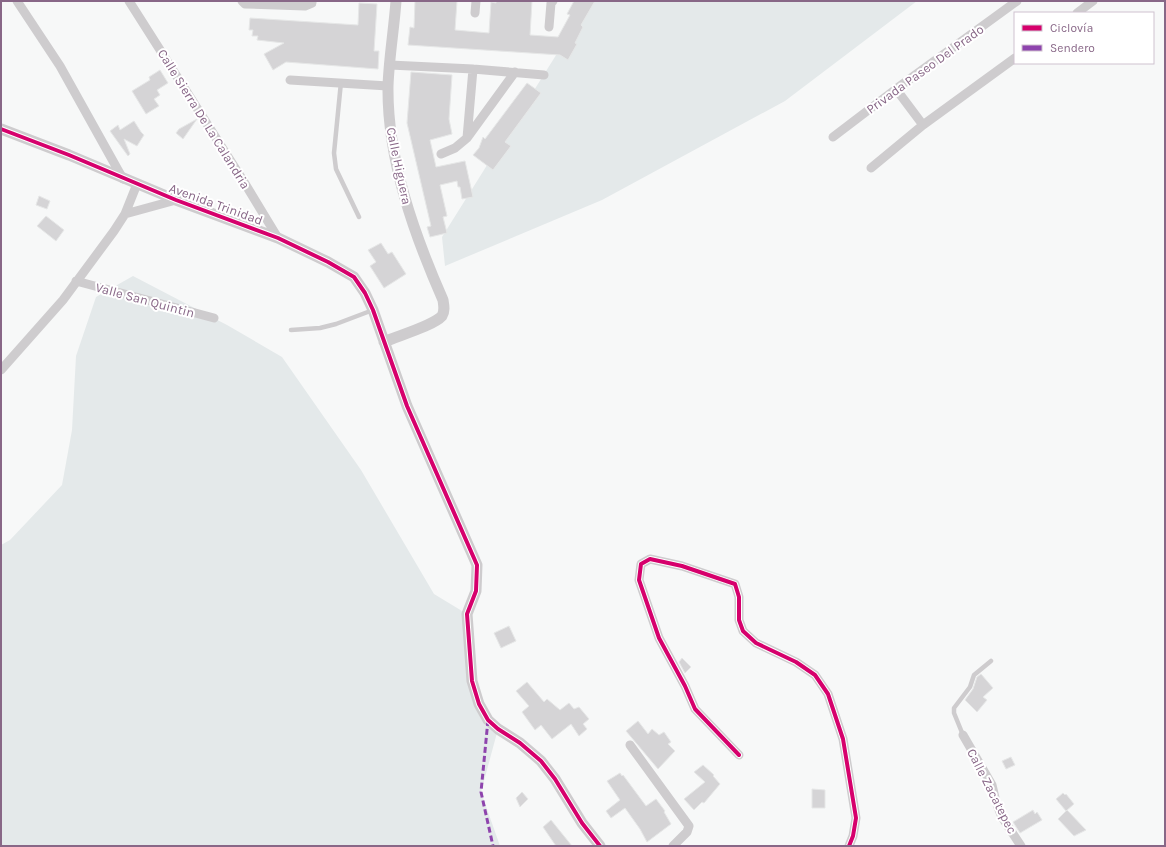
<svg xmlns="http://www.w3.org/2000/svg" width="1166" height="847" font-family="Karla,sans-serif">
<rect width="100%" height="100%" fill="#f7f8f8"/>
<path fill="#e4e9ea" d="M590 1H917L785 101 602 200 445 266 442 237Z
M133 276 227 325 282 357 361 470 434 594 467 614 472 681 498 729 481 792 500 846H1V545L10 540 62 485 72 430 76 356 96 297Z"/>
<path fill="#d5d4d6" stroke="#e6e7e7" d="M415 1H457L455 30 489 33 491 2 496 3V1H532L530 35 558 37 570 15 567 14 574 1H595L581 25 583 27 575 43 577 44 568 60 560 55 408 45 410 27 414 28Z
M359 3 377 4 374 51H379L378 69 286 62 273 70 264 54 284 43 257 40 258 36H252L253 30H249L250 18 358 25Z
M160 70 168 83 157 90 160 95 154 99 159 106 146 114 132 91 150 80 149 77Z
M411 72 452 75 449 119 452 134 430 140 436 167 465 161 473 197 462 199 460 187H458L457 181 440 185 447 216 443 217 447 233 430 237 427 227 431 226 407 123Z
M527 83 541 93 505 142 511 146 493 170 473 155 479 148 483 137 485 139Z
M197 119 183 139 176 133 179 129Z
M134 121 141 132 144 135 137 146 124 139 130 154 128 156 110 131 118 125 120 130Z
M39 196 50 201 47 209 36 205Z
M46 216 64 230 56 241 37 226Z
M381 243 388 254 392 252 406 274 384 288 370 266 376 262 368 250Z
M509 626 516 641 501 648 494 633Z
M682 658 691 667 685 673 679 662Z
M981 674 993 688 983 697 987 700 977 712 965 700 973 689 977 677Z
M527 682 544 702 547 699 560 710 569 703 574 709 579 707 589 719 583 724 587 729 579 736 571 724 552 739 541 725 535 730 522 712 529 706 516 691Z
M638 721 648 734 652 729 659 735 664 732 671 742 668 744 675 751 658 769 626 731Z
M1011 757 1015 765 1006 769 1002 761Z
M703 765 714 775 713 776 720 784 704 803 702 802 694 810 684 799 705 782 694 772Z
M620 773 622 776 623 775 646 806 656 799 665 811 664 812 671 824 647 842 640 829 625 808 611 818 606 811 620 800 607 781Z
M812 789 825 790V808H812Z
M522 792 528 799 520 807 516 798Z
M1063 793 1065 795 1066 794 1074 804 1066 811 1056 799Z
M1033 810 1035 814 1037 812 1042 820 1020 833 1013 822Z
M1067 810 1086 830 1074 836 1058 819Z
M551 820 572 846H556L543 827Z"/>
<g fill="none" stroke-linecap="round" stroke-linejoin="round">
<path stroke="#ceccce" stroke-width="4.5" d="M341 82 334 153 336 169 359 217
M291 330 320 328 336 324 373 310
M963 735 954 713V708L970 687 974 675 991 661"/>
<path stroke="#ceccce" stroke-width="9" d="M17 1 60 66 123 179
M129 1 244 182 278 238
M242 1 245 4 305 6 312 3V1
M475 13 476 1
M1077 13 1093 1
M549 27 551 3 553 1
M390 65 473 69 544 75
M290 80 388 86
M896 89 923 125
M833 137 896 89 1017 1
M467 138 473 69
M441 154 455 148 467 138 515 72
M871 168 923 125 1015 58
M125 214 176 200
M76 281 214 318
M1 370 63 300 114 231 125 214 137 184
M963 735 992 785 996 802 1002 817 1021 846
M630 745 689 826 687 832 673 846
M739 755 695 709 685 686 659 638 639 580 641 564 650 559 682 566 735 584 739 597V620L743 631 756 643 796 662 815 675 828 694 843 739 856 818 853 836 849 846"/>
<path stroke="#ceccce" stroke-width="11" d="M1 129 69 155 176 200 278 238 328 262 354 277 365 293 373 310 407 406 477 565 476 591 467 614 472 681 479 704 488 720 498 729 520 743 541 761 555 779 582 823 600 846
M384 342C397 336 433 326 442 316 445 311 444 306 443 300 414 234 387 159 388 86 389 58 394 29 396 1"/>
<path stroke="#8e44ad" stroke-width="3" stroke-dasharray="6 3" stroke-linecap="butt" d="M488 720 481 792 493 846"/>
<g stroke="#fff" stroke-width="6">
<path id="cycleway" d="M1 129 69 155 176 200 278 238 328 262 354 277 365 293 373 310 407 406 477 565 476 591 467 614 472 681 479 704 488 720 498 729 520 743 541 761 555 779 582 823 600 846
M739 755 695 709 685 686 659 638 639 580 641 564 650 559 682 566 735 584 739 597V620L743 631 756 643 796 662 815 675 828 694 843 739 856 818 853 836 849 846"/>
</g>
<use href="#cycleway" stroke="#d6006c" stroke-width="4"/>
</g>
<g text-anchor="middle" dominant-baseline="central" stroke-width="4" stroke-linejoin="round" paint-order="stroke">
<g font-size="13" fill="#886787" stroke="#fff">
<text transform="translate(925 69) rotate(-36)">Privada Paseo Del Prado</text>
<text transform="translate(204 119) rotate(58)">Calle Sierra De La Calandria</text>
<text transform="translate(399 166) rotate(78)">Calle Higuera</text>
<text transform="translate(216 204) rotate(20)">Avenida Trinidad</text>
<text transform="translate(145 300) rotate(15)">Valle San Quintin</text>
<text transform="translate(992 791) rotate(63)">Calle Zacatepec</text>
</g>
</g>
<rect width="1166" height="847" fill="none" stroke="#886787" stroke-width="4"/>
<rect x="1014" y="12" width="140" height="52" fill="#ffffff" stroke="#cfc2cf"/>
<rect x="1022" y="25" width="20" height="6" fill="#d6006c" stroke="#cfc2cf"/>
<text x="1050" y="32" font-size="12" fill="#886787">Ciclovía</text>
<rect x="1022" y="45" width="20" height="6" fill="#8e44ad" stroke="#cfc2cf"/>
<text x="1050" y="52" font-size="12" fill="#886787">Sendero</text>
</svg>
